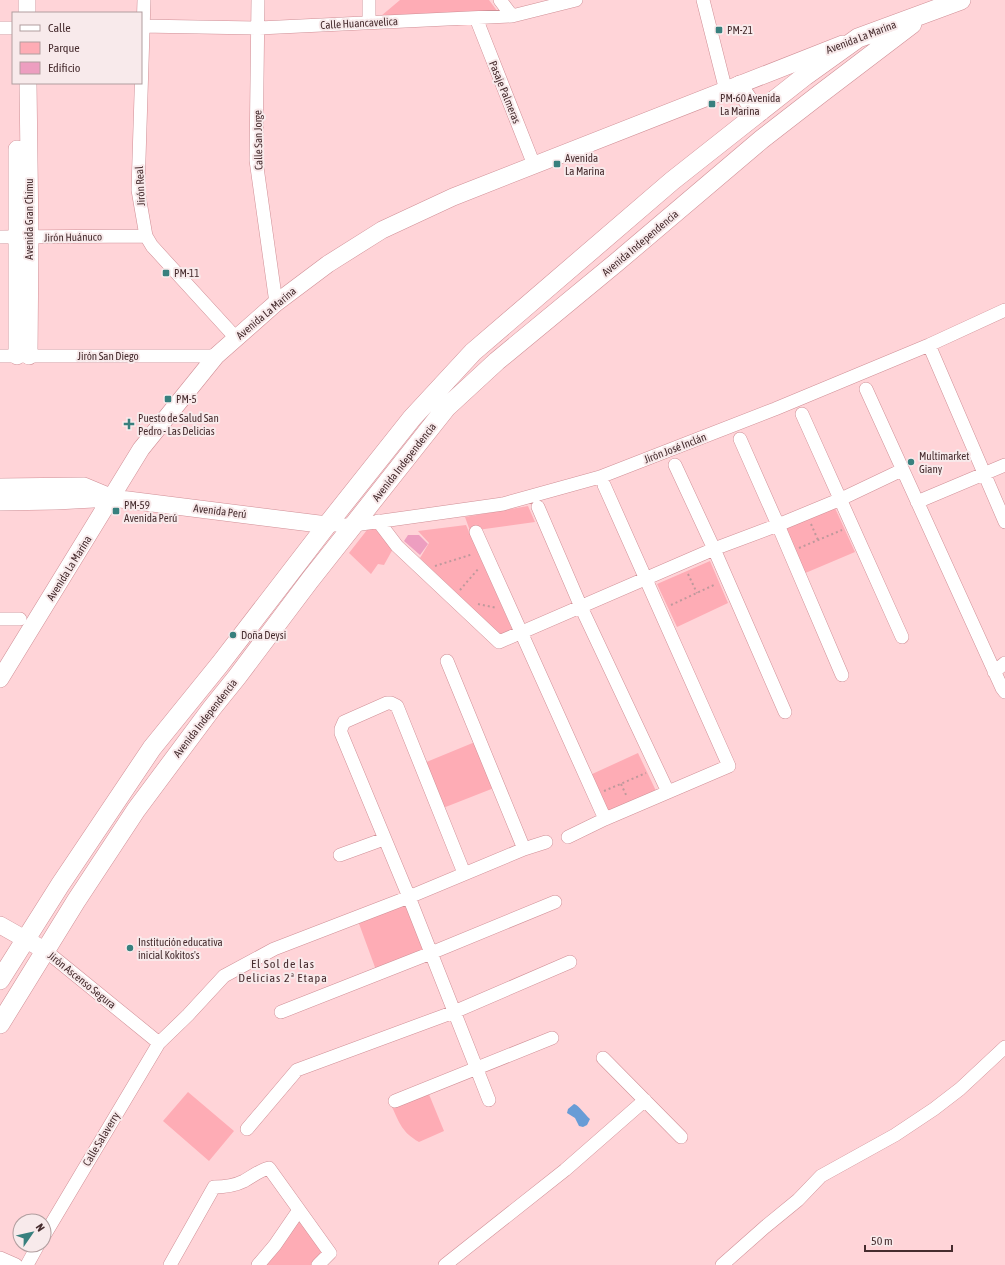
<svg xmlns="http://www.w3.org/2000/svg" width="1005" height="1265" font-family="'Asap Condensed',sans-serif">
<rect width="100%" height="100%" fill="#ffd4d8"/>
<path fill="#feacb5" d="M400 0H489L498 12 381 16Z
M528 506 535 522 470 531 465 517Z
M835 508 855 552 803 574 784 529Z
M466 525 512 629 500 635 420 558 429 543 418 531Z
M372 526 394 547 384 565 378 564 371 574 349 553 367 530Z
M710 561 728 603 677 627 657 584Z
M475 742 494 788 443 808 424 763Z
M638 753 657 793 606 815 590 775Z
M406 902 425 951 376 970 358 921Z
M188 1092 234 1131 209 1161 163 1121Z
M428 1092 444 1131 419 1142C402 1132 400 1124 392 1107Z
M299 1210 330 1253 318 1265H258Z"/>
<path fill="#689cd6" d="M574 1104C579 1105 585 1115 590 1119L587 1125 583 1127 579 1126 575 1118 567 1113 568 1109Z"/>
<path fill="#ed9ec0" d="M408 535H419L428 544 420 555 404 541Z"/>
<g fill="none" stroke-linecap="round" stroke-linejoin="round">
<g stroke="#d08f96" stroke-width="14">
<path id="minor" d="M144 0 138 190 146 236 152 246 236 338
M258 0 256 160 276 303
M369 0V23
M500 0 512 16
M703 0 726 91
M476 18 534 165
M141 26 259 28 512 16 576 0
M0 28H13
M0 237 146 236
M929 345 1005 522
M0 356H216
M866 389 1002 688 1005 692
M802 414 902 637
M740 439 778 525 842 675
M675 465 714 549 785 712
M917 502 1005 465
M538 507 581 607 668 792
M378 521 397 546 499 642 714 549 778 525 841 499 902 470
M327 525H354L503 504 600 477 775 409 929 345 1005 310
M476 532 605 819
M0 619H20
M447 661 524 849
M994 672 1005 663
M568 837 605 819 729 766 604 485
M340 855 384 839
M464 873 397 706 391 703H387L344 722 341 729V733L409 897 489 1100
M46 951 159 1043
M281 1012 431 953 555 902
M603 1058 681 1137
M395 1101 552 1038
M247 1129 297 1070 454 1012 570 962
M44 1236 159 1043 188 1015 224 976 274 949 409 897 524 849 546 842
M0 1258 16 1265
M27 1265 38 1245
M170 1265 214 1187C224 1187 234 1186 244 1181 253 1176 260 1170 269 1168L330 1253 318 1265
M258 1265 275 1245 299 1210
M445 1265 565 1170 645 1100
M722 1265 765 1227 798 1200 821 1176 895 1135 934 1109 960 1089 1005 1047"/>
</g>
<g stroke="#d08f96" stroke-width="18">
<path id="tertiary" d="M27 13V0
M28 83 30 238 29 356
M17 356V149
M0 487 84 486 108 496
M0 502 56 501 112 498 327 525
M0 679 141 449 216 356 276 303 328 264 382 230 453 197 843 44
M0 925 46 951"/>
</g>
<g stroke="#d08f96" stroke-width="20">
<path id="secondary" d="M740 85C744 97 750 104 761 111
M0 980 60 885 152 748 220 664 327 525 412 418 473 352 672 181 805 76 858 38 961 0
M0 1024 76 901 136 810 212 708 237 677 310 580 446 408 497 361 617 262 762 139 820 94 912 24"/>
</g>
<path stroke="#be999c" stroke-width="2" stroke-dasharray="2 3" stroke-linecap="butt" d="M811 524 818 540
M799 548 842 530
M435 566 473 554
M688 574 697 593
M460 590 479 568
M478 604 497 608
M671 605 716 584
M621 784 627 797
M604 791 646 773"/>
<use href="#minor" stroke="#fff" stroke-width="13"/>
<use href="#tertiary" stroke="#fff" stroke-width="17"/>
<use href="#secondary" stroke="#fff" stroke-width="19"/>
</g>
<g fill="#38807e" stroke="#f8eaeb" stroke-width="1.5">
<rect x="715" y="26" width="8" height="8" rx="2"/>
<rect x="708" y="100" width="8" height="8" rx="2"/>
<rect x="553" y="160" width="8" height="8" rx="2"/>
<rect x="162" y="269" width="8" height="8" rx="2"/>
<rect x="164" y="395" width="8" height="8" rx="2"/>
<path d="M127 418h4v4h4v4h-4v4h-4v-4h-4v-4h4z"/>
<circle cx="911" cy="462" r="4"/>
<rect x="112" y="507" width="8" height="8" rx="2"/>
<circle cx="233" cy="635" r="4"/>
<circle cx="130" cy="948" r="4"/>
</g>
<g text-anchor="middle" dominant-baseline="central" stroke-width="4" stroke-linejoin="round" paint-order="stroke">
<g font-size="11" fill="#462c2e" stroke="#f8eaeb">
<text transform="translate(359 23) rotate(-3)">Calle Huancavelica</text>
<text transform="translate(861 37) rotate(-21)">Avenida La Marina</text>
<text transform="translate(505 92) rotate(68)">Pasaje Palmeras</text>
<text transform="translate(258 140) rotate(-91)">Calle San Jorge</text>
<text transform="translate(140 186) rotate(-93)">Jirón Real</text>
<text transform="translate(29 219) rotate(-90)">Avenida Gran Chimu</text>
<text transform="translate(73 237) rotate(-1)">Jirón Huánuco</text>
<text transform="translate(640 243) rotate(-40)">Avenida Independencia</text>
<text transform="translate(266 313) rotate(-40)">Avenida La Marina</text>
<text x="108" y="356">Jirón San Diego</text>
<text transform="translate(675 448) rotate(-21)">Jirón José Inclán</text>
<text transform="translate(404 462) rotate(-52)">Avenida Independencia</text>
<text transform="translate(220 511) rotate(7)">Avenida Perú</text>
<text transform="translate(69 568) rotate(-58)">Avenida La Marina</text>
<text transform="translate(205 718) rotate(-52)">Avenida Independencia</text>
<text transform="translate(82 980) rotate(39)">Jirón Ascenso Segura</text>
<text transform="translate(101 1139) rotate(-59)">Calle Salaverry</text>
</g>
<g font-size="11" fill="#462c2e" stroke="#f8eaeb" text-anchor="start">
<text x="727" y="30">PM-21</text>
<text x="720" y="98">PM-60 Avenida<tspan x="720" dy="13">La Marina</tspan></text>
<text x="565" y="158">Avenida<tspan x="565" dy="13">La Marina</tspan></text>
<text x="174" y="273">PM-11</text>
<text x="176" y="399">PM-5</text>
<text x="138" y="418">Puesto de Salud San<tspan x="138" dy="13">Pedro - Las Delicias</tspan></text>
<text x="919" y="456">Multimarket<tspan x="919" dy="13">Giany</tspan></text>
<text x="124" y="505">PM-59<tspan x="124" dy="13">Avenida Perú</tspan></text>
<text x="241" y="635">Doña Deysi</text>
<text x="138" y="942">Institución educativa<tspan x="138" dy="13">inicial Kokitos's</tspan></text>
</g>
<g font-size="12" letter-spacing="1" fill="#462c2e" stroke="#f8eaeb">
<text x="283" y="964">El Sol de las<tspan x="283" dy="14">Delicias 2ª Etapa</tspan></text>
</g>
</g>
<rect x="12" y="12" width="130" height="72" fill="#f8eaeb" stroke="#b19e9f"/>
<rect x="20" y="25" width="20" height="6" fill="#ffffff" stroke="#b19e9f"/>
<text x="48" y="32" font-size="12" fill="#462c2e">Calle</text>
<rect x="20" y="42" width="20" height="12" fill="#feacb5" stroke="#b19e9f"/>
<text x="48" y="52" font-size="12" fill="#462c2e">Parque</text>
<rect x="20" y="62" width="20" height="12" fill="#ed9ec0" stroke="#b19e9f"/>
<text x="48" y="72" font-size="12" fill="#462c2e">Edificio</text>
<g transform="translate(32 1233) rotate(56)"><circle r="19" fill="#f8eaeb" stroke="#b19e9f"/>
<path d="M0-3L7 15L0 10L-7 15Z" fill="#38807e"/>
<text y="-6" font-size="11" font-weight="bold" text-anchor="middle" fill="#462c2e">N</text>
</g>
<path d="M865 1245v6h87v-6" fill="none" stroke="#462c2e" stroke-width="2"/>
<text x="871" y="1245" font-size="12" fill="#462c2e" stroke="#f8eaeb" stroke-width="3" paint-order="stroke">50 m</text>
</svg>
